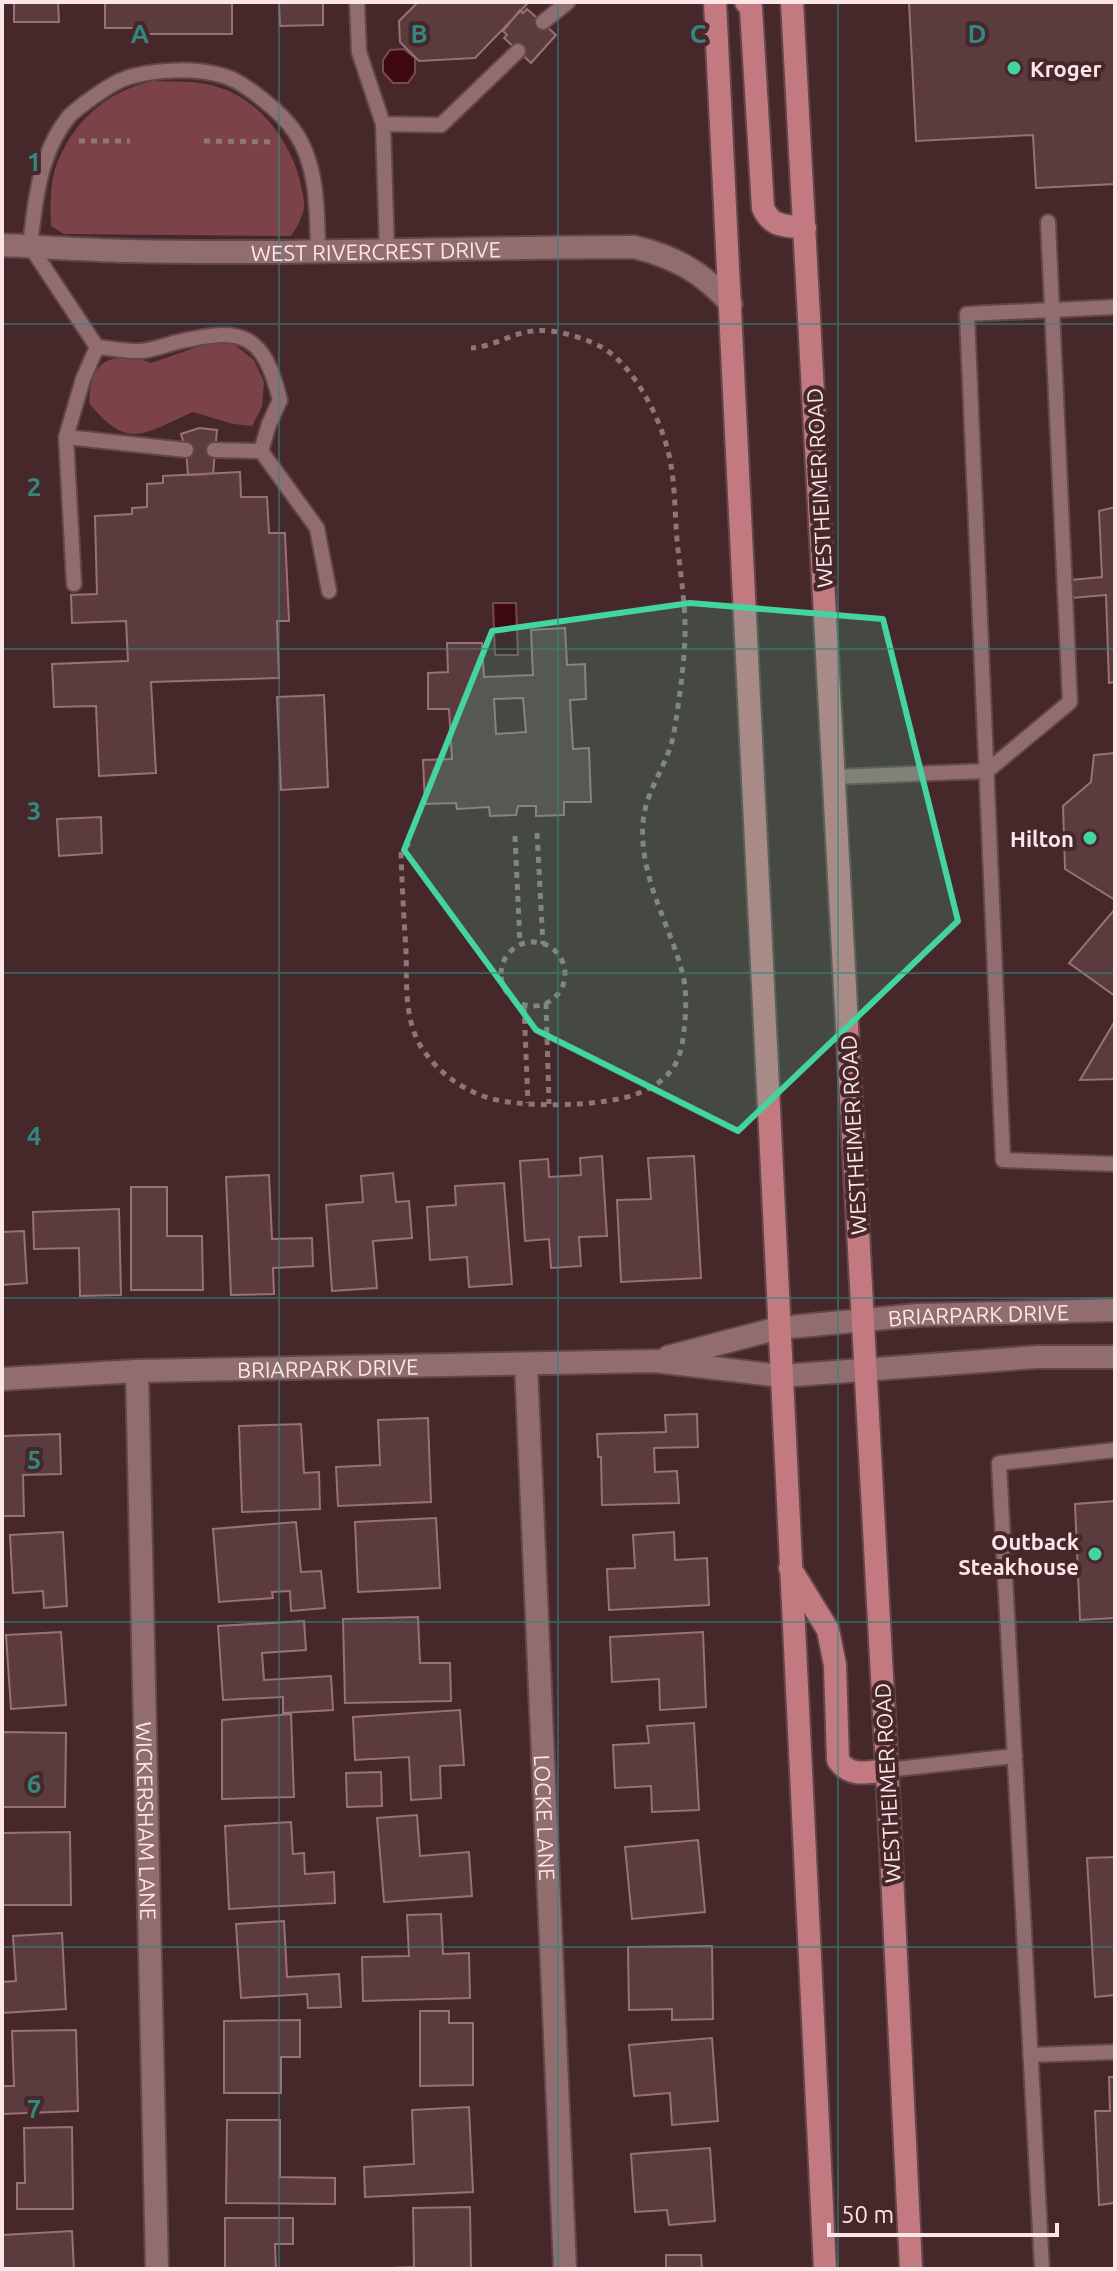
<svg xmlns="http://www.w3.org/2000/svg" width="1117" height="2271" font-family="Ubuntu,sans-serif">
<rect width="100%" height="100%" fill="#46272a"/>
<path fill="#7b4348" d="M153 81C176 82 199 80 221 88 264 103 294 147 302 190 303 196 305 202 304 208 302 219 297 227 291 236L64 234 51 226C50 208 50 187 55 169 71 123 106 91 153 81Z
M230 341 254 360 264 382 262 407 252 426 233 424 193 412C144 433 129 452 89 403 90 393 90 380 96 371 107 353 135 356 151 363L209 343Z"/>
<path fill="#3e0813" stroke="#774a52" stroke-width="2" d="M404 49 415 58V73L408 83H393L383 72V60L390 50Z
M493 603H516L518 655H495Z"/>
<path fill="#5c3b3e" stroke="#977274" stroke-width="2" fill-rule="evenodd" d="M14 2H58L59 22H14Z
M105 2H232V34H134V28H105Z
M279 2H323V25L280 26Z
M418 2H529L475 58 419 61 400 42 399 21Z
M909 2H1115V184L1036 188 1033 135 916 141Z
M527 9 556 35 531 63 504 38 507 35 503 31 520 10 523 13Z
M199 428 217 430 213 474 188 475 186 450 181 434Z
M240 472 241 497H267L269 533H285L289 621H277L279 678 151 682 156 773 99 776 96 706 54 707 52 664 128 661 126 621 72 623 71 595 97 594 95 516 132 514V508L147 507V484L163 483V476Z
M1115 507V682L1109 683 1106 595 1072 598 1071 580 1102 577 1099 511Z
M565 628 567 665 585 664 586 699 570 700 573 749 589 748 591 802H564V815L536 816V806H518L516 815 490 816 489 807 457 809 456 803 425 804 423 760 452 759 449 709H428V673L448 672 447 643H482L484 677 533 675 531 630ZM523 698 526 732 496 734 494 699Z
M324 695 328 787 281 790 277 697Z
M1115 753V900L1065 869 1063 806 1091 782 1094 755Z
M101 817 102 853 59 856 57 819Z
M1115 909V996L1069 963Z
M1115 1021V1079L1080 1080Z
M602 1156 607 1236 579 1237 581 1266 551 1268 549 1239 525 1241 520 1161 548 1159 549 1177 581 1175 580 1158Z
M694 1156 701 1278 621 1282 617 1200 651 1199 648 1158Z
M393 1173 396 1202 409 1201 412 1238 373 1241 377 1288 332 1291 326 1205 363 1202 361 1176Z
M269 1175 272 1239 312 1238 313 1266 273 1268 274 1294 231 1295 226 1177Z
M504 1183 512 1284 469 1287 467 1257 430 1260 427 1207 456 1205 455 1186Z
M131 1187H167V1236H202L203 1290H131Z
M119 1209 121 1295 80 1296 79 1248 34 1249 33 1212Z
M24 1231 27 1283 2 1285V1232Z
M697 1414 698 1447 654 1448 655 1472 677 1471 679 1503 602 1505 601 1457H598L597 1434 666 1432 665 1415Z
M428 1418 431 1502 338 1506 336 1467 380 1465 378 1420Z
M301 1424 304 1473 319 1472 320 1509 242 1512 239 1426Z
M60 1434 61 1474 23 1475 24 1516H2V1436Z
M1115 1501V1618L1080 1620 1075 1504Z
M436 1518 440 1588 358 1592 355 1522Z
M296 1522 301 1572 321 1571 325 1608 291 1611 290 1591 272 1592 273 1598 219 1602 213 1529Z
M63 1532 67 1606 44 1608 43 1591 13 1593 10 1535Z
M674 1532 675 1560 707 1558 709 1605 609 1610 607 1569 635 1568 633 1535Z
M418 1617 420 1663H450L451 1701 345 1703 343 1619Z
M304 1621 306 1650 262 1653 264 1680 331 1676 333 1710 283 1713V1697L223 1700 218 1626Z
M61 1632 66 1705 11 1709 6 1635Z
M703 1632 706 1707 660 1710 659 1679 612 1682 610 1637Z
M460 1710 464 1765 440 1766 441 1798 411 1800 409 1757 355 1760 353 1717Z
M291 1714 294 1797 222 1799V1720Z
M694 1723 699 1810 652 1812 651 1786 615 1788 613 1745 649 1743 647 1726Z
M2 1732 66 1733 65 1807H2Z
M381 1772 382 1806 347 1807 346 1773Z
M417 1815 420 1856 469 1852 472 1896 384 1902 377 1818Z
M291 1822 293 1854 304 1853 305 1874 334 1872 335 1903 229 1909 225 1826Z
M70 1832 71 1905H2V1833Z
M698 1840 705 1912 632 1919 625 1847Z
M1115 1857V1995L1095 1997 1087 1858Z
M441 1914 443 1954 469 1953 470 1998 363 2001 362 1957 409 1956 407 1915Z
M284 1921 287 1977 339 1974 341 2007 308 2008 307 1994 241 1998 236 1924Z
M62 1933 66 2009 2 2013V1982L16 1981 13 1936Z
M712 1946 713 2019 672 2020V2009L629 2010 628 1947Z
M420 2011H449V2023H473V2085L420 2086Z
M300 2020V2057H281V2093H224V2021Z
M76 2030 78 2111 2 2114V2086H14L12 2031Z
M712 2038 718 2121 672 2125 670 2093 634 2096 629 2045Z
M1109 2077H1115V2214L1114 2203 1099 2205 1095 2111H1110Z
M469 2107 473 2192 365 2197 364 2167 414 2164 412 2110Z
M227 2120H280V2177L335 2178V2204L226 2203Z
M72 2127 73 2209H17V2183H25L24 2128Z
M710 2148 715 2221 669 2225 667 2210 635 2212 631 2154Z
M470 2207 471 2269H364L414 2267 413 2208Z
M225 2218H293V2244H275L276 2269H225Z
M72 2231 74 2269H2V2235Z
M666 2255H701L702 2269H666Z"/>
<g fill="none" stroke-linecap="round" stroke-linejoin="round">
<g stroke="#614749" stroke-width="18">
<path id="service" d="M357 2 359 52 383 124 387 251
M543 22 568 2
M383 124 441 125 518 51
M1115 307 967 314 1003 1160 1115 1164
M97 347C111 348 127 352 141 351 153 350 165 345 177 342 242 327 263 332 280 400L269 424 261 451
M66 437 186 450
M214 450 261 451
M261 451 317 528 329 591
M74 584 66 437 83 379 97 347 30 246C35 203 39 155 67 119 71 113 79 108 85 103 99 93 116 80 133 76 161 69 196 68 224 76 245 82 283 114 295 132 318 166 317 211 318 250
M834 777 987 771 1070 702 1048 222
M887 1770 1015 1756
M1030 2055 1115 2052
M1042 2269 999 1463 1115 1450"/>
</g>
<g stroke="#614749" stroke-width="26">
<g id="minor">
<path id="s1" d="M2 245C44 247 87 250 129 251 298 255 466 247 634 247 676 257 703 273 731 304"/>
<path d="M668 1357 779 1328"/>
<path id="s2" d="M526 1364 565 2269"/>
<path id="s3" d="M137 1371 157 2269"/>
<path id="s4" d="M2 1379 137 1371 655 1361 781 1376"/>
</g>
</g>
<g stroke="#614749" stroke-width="26">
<g id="tertiary">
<path id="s5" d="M779 1328 918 1315 1115 1310"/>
<path d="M781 1376 1037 1357H1115"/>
</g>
</g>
<g stroke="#614749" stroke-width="26">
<path id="primary" d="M715 2C755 758 786 1513 825 2269
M746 2 751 8 763 208C772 228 785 225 805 228
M792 2 887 1770 911 2269
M790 1568 828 1630 835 1665 838 1760C850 1778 868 1772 887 1770"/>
</g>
<path stroke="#907577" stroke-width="5" stroke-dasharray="6 6" stroke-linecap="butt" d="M79 141H130
M204 141 275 142
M537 833 543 944
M515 836 520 944
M409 843 401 854C402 886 404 919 406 951 407 982 404 1017 420 1045 435 1069 456 1086 483 1096 516 1109 607 1107 639 1093 654 1087 668 1078 676 1063 681 1054 683 1040 684 1030 686 1012 687 993 683 975 670 924 639 878 643 823 645 790 669 764 674 732 679 701 684 668 685 636 686 605 680 572 677 540 675 515 675 489 671 465 665 427 637 368 603 348 589 340 568 333 551 331 516 327 501 346 471 348
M501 974a32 32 0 1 1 64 0a32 32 0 1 1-64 0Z
M546 1003 549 1104
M524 1006 528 1103"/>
<use href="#service" stroke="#916d6f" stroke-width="14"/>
<use href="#minor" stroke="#916d6f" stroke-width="22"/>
<use href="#tertiary" stroke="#916d6f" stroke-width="22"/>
<use href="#primary" stroke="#c27a80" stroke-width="22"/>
</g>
<path fill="#43d4a0" fill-opacity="0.2" stroke="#43d4a0" stroke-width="6" stroke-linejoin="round" d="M690 603 883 619 958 921 738 1131 536 1030 404 850 492 631Z"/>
<path fill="none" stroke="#328780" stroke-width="2" stroke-opacity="0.55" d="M279 2V2269M558 2V2269M838 2V2269M2 324H1115M2 649H1115M2 973H1115M2 1298H1115M2 1622H1115M2 1947H1115"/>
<g fill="#43d4a0" stroke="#46272a" stroke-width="3">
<circle cx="1014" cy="68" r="8"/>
<circle cx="1090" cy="838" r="8"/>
<circle cx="1095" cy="1554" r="8"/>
</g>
<g text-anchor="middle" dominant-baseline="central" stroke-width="8" stroke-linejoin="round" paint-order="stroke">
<g font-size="22" font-weight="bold" fill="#fbe5e6" stroke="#46272a" text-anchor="end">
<text x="1030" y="68" text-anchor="start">Kroger</text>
<text x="1074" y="838">Hilton</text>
<text x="1079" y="1541">Outback<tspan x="1079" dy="25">Steakhouse</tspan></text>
</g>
<g font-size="22" fill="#fbe5e6" stroke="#46272a">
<text stroke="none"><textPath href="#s1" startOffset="374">WEST RIVERCREST DRIVE</textPath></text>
<text transform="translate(819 488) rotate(-93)">WESTHEIMER ROAD</text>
<text transform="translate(853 1135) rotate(-93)">WESTHEIMER ROAD</text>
<text stroke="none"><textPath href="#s5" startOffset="200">BRIARPARK DRIVE</textPath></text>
<text stroke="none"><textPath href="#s4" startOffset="326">BRIARPARK DRIVE</textPath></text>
<text transform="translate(887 1783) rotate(-93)">WESTHEIMER ROAD</text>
<text stroke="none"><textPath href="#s2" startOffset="454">LOCKE LANE</textPath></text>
<text stroke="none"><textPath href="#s3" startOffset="450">WICKERSHAM LANE</textPath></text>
</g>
</g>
<g font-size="26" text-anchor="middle" font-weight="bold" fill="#328780" stroke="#46272a" stroke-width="8" stroke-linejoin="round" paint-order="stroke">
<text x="140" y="43">A</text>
<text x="419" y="43">B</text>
<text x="698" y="43">C</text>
<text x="977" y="43">D</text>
<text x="34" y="171">1</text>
<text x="34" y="496">2</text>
<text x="34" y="820">3</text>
<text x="34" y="1145">4</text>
<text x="34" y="1469">5</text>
<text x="34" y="1793">6</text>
<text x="34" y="2118">7</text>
</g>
<rect width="1117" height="2271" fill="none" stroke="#fbe5e6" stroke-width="8"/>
<path d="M829 2223v12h228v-12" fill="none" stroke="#fbe5e6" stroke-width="4"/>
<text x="841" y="2223" font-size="24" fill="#fbe5e6" stroke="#46272a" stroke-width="6" paint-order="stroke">50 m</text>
</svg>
